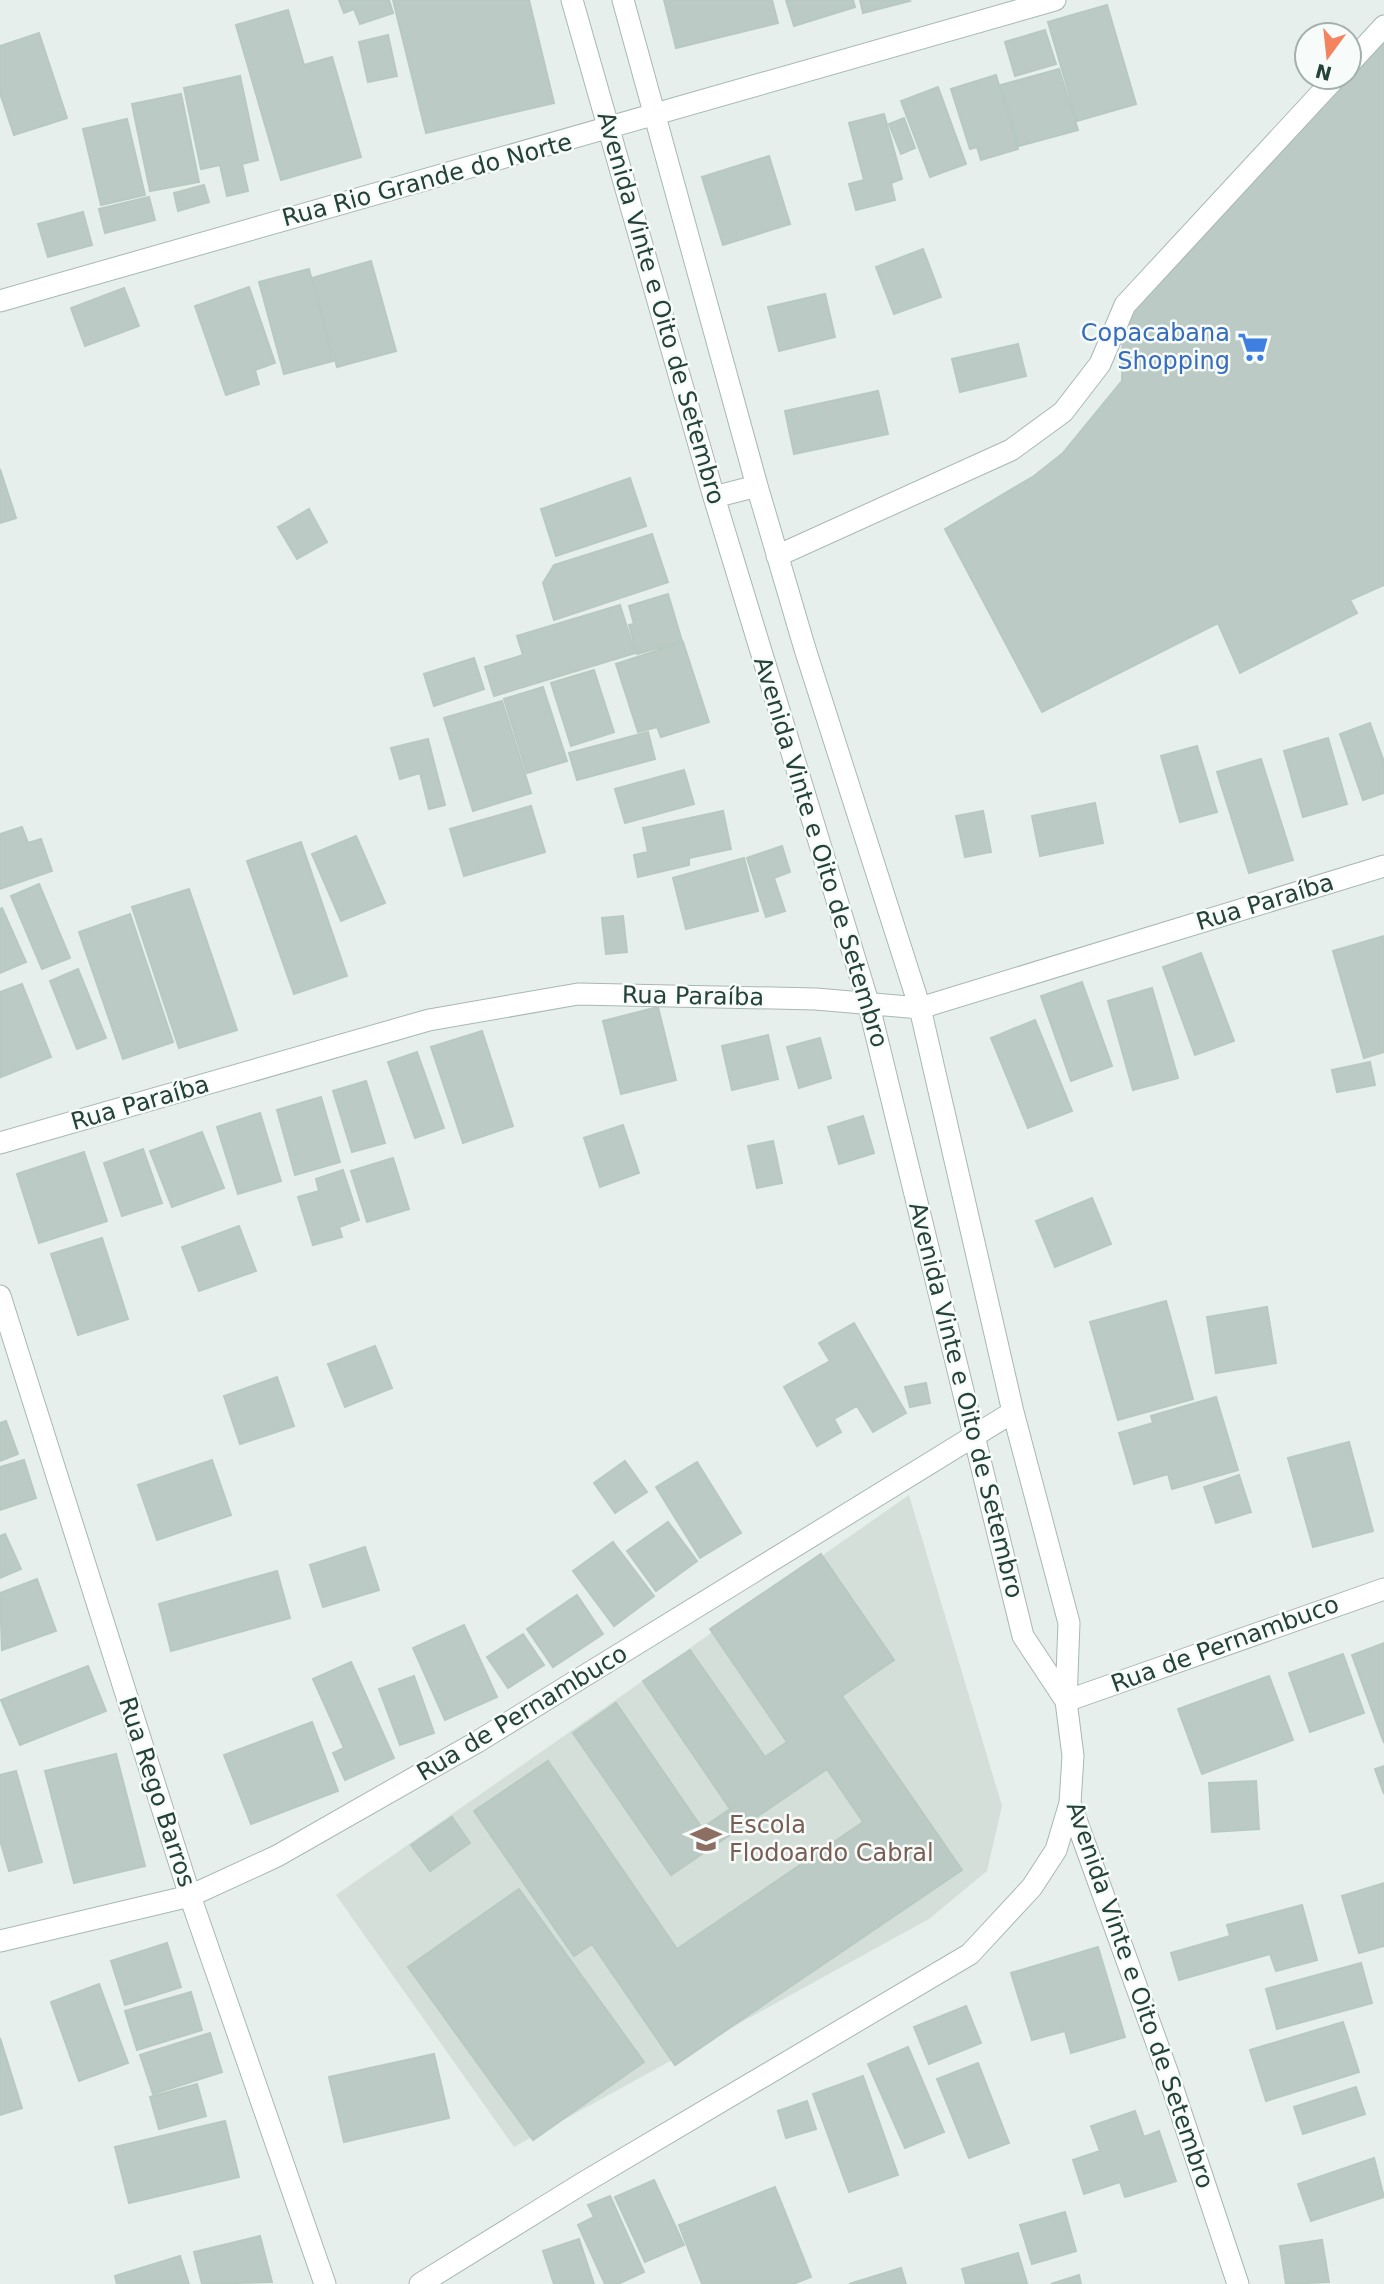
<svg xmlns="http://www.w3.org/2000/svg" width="1384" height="2284" font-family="'DejaVu Sans',sans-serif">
<rect width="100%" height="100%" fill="#e6efeb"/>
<path fill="#d4dfda" d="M909 1495 1002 1806 987 1871 929 1919 514 2147 336 1895Z"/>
<path fill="#bbcac4" stroke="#b8c9c2" stroke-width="2" d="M339 0H389L393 13 360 24 354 9 344 13Z
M393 0H529L554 103 426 133Z
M664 0H772L778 23 676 48Z
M786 0H853L855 7 794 26Z
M860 0H909L910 1 863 13Z
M1107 5 1136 104 1077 121 1048 22Z
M288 10 304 65 332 57 361 157 281 180 236 25Z
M1045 30 1056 64 1015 76 1005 42Z
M1384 32V585L1350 600 1357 613 1240 673 1218 623 1042 712 945 529 1034 476 1063 453 1122 381 1123 314 1343 77H1349V70Z
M39 33 67 118 14 135 0 93V46Z
M388 35 397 76 368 82 359 42Z
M1059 69 1078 130 1019 146 1001 85Z
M996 75 1018 149 981 160 977 147 970 149 951 89Z
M240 76 258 160 242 164 248 191 227 196 220 165 201 169 184 88Z
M938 87 966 164 930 177 901 101Z
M181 94 199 182 150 191 132 104Z
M884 114 902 179 891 183 895 200 856 210 849 184 864 180 849 123Z
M904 118 915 148 901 154 889 124Z
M127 119 145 195 101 205 83 129Z
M769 156 790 224 723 245 702 177Z
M204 185 209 202 178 211 174 193Z
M149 197 155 220 105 233 99 209Z
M83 212 92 245 48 257 38 224Z
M923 249 941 297 894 314 876 267Z
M371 261 396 351 337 367 312 278Z
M309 269 333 361 284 374 259 282Z
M249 287 275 363 255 370 259 384 226 395 195 306Z
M124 288 139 326 85 346 71 308Z
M825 294 835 337 779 351 768 307Z
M1018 344 1026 376 960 392 952 359Z
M878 391 888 434 794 454 785 411Z
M0 469 16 518 0 523Z
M630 478 646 526 556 556 541 509Z
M309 509 327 542 297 559 278 527Z
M652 534 668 582 554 620 543 583 554 565Z
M668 594 682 641 637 654 629 625 634 624 629 606Z
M620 605 635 653 494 696 485 667 523 655 517 636Z
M683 642 709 722 661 737 657 727 638 732 616 664Z
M474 658 484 689 434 706 424 674Z
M594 670 614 732 571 746 551 683Z
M543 687 567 761 527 773 504 699Z
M502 701 531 793 473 811 444 718Z
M1370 723 1384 762V793L1363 800 1340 734Z
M648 732 655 759 577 780 569 753Z
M1328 738 1347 804 1303 817 1284 751Z
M428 739 445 805 429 809 420 773 400 779 391 748Z
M1197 746 1217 812 1180 822 1161 756Z
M1261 759 1293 860 1249 873 1217 772Z
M684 770 694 804 625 823 615 789Z
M1095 803 1103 843 1040 856 1032 816Z
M531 806 545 852 464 876 450 829Z
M723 811 731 849 689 858V865L638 877 634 855 648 852 643 828Z
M983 811 991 852 965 857 956 816Z
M22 827 28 843 41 839 52 871 0 889V834Z
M356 836 385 903 341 921 312 854Z
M301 842 347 976 294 994 247 861Z
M782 846 790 872 774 878 785 911 766 917 747 858Z
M744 858 758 911 686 929 673 878Z
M39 884 70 958 42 969 11 896Z
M189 889 237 1030 179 1048 132 907Z
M2 908 26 962 0 973V909Z
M130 914 173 1042 123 1059 79 932Z
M623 916 627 952 606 954 602 918Z
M1384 936V1052L1364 1058 1333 951Z
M1201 953 1234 1041 1195 1055 1163 967Z
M78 969 106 1038 77 1049 50 981Z
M1082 982 1112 1066 1071 1081 1041 996Z
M22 984 51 1057 1 1077 0 992Z
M1152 988 1178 1078 1133 1090 1108 1001Z
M658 1007 676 1080 621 1094 603 1021Z
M1035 1020 1072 1111 1028 1128 991 1038Z
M482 1031 513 1126 463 1143 431 1047Z
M768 1035 778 1079 732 1090 722 1046Z
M820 1038 831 1078 799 1088 787 1047Z
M417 1052 444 1128 415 1138 388 1062Z
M1370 1062 1375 1085 1337 1092 1332 1070Z
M366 1081 385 1143 352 1152 333 1091Z
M321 1097 340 1162 295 1175 277 1110Z
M260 1113 281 1181 238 1194 217 1127Z
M863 1116 874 1153 839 1164 828 1127Z
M623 1125 639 1173 600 1187 584 1138Z
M202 1132 224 1188 172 1207 150 1151Z
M773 1141 782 1183 757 1188 748 1146Z
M143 1149 162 1203 122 1216 104 1163Z
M84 1152 107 1221 39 1243 17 1174Z
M393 1158 409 1209 367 1222 351 1171Z
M343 1170 359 1220 339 1227 342 1237 313 1245 298 1197 319 1191 316 1179Z
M1092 1198 1111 1244 1055 1267 1036 1221Z
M239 1226 256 1271 199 1291 182 1247Z
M102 1238 128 1319 78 1335 51 1254Z
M1166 1301 1193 1399 1118 1420 1090 1322Z
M1267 1307 1276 1363 1216 1373 1207 1317Z
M854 1323 906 1413 873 1432 857 1406 834 1419 841 1432 817 1446 784 1387 830 1361 819 1343Z
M375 1346 392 1388 345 1407 328 1364Z
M277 1377 294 1426 240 1444 224 1396Z
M926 1383 930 1403 910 1407 905 1387Z
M1216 1397 1238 1470 1172 1489 1168 1474 1134 1484 1119 1433 1153 1423 1151 1416Z
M6 1421 18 1454 0 1461V1423Z
M1349 1442 1373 1531 1313 1547 1288 1458Z
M24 1460 36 1498 0 1510V1467Z
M212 1460 231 1515 157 1540 138 1485Z
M625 1461 647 1492 615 1513 594 1483Z
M697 1462 741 1533 700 1558 656 1487Z
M1239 1475 1251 1512 1216 1523 1204 1487Z
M668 1522 697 1561 656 1591 627 1551Z
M5 1534 21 1569 0 1578V1536Z
M613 1542 654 1596 614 1626 573 1571Z
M365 1547 379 1590 323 1607 310 1565Z
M821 1554 894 1660 842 1696 962 1870 675 2065 592 1944 574 1956 474 1811 548 1761 677 1949 863 1822 827 1769 671 1875 573 1733 616 1703 702 1828 730 1809 643 1681 690 1650 765 1757 787 1742 710 1629Z
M277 1571 290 1618 171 1651 159 1604Z
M37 1579 56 1631 2 1650 0 1593Z
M577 1595 603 1634 553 1667 527 1629Z
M464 1625 497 1697 445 1720 413 1648Z
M523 1634 544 1665 508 1688 487 1657Z
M1384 1643V1743L1352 1655Z
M1343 1654 1364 1713 1310 1732 1289 1673Z
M351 1662 394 1758 345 1780 333 1753 344 1748 313 1679Z
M88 1666 106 1711 20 1745 1 1700Z
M414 1676 434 1733 400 1745 379 1689Z
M1269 1676 1293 1740 1202 1774 1178 1709Z
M312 1722 338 1791 251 1824 224 1755Z
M116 1754 145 1866 74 1883 45 1771Z
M1384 1766V1794L1375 1769Z
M16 1771 42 1862 9 1871 0 1840V1775Z
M1256 1781 1259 1829 1212 1832 1209 1783Z
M452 1817 470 1843 430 1871 411 1845Z
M1384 1883V1946L1359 1953 1342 1896Z
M519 1889 644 2062 533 2140 408 1967Z
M1302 1905 1317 1960 1276 1971 1270 1954 1179 1980 1171 1953 1230 1936 1227 1925Z
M167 1943 181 1987 125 2005 111 1961Z
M1098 1947 1125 2037 1071 2053 1065 2031 1032 2040 1011 1973Z
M1361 1963 1372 2003 1277 2029 1266 1989Z
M99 1984 128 2063 79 2081 51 2002Z
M191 1992 202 2030 137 2050 125 2011Z
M966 2006 981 2043 929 2064 914 2027Z
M1343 2022 1359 2072 1266 2101 1250 2050Z
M210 2033 222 2072 153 2094 140 2055Z
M0 2038 22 2108 0 2115Z
M908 2047 944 2132 905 2148 868 2064Z
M434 2054 449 2118 344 2142 329 2077Z
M978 2063 1009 2143 969 2158 937 2079Z
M863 2076 898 2175 849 2192 813 2094Z
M197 2084 206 2116 159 2129 150 2097Z
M1356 2087 1365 2114 1303 2134 1294 2107Z
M807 2101 816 2129 786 2138 778 2111Z
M1135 2111 1144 2137 1159 2131 1176 2181 1125 2197 1120 2182 1084 2194 1073 2160 1100 2151 1091 2126Z
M225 2121 239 2177 129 2203 115 2147Z
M1374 2158 1384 2197 1311 2221 1298 2184Z
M654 2180 684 2245 645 2262 615 2197Z
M775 2187 811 2277 793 2284H702L679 2225Z
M610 2196 644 2272 618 2284H605L578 2225 594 2217 588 2205Z
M1065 2212 1076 2251 1032 2264 1020 2225Z
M260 2236 272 2282 202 2284 194 2252Z
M579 2239 594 2284H554L543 2251Z
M1322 2240 1329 2282 1286 2284 1280 2246Z
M1018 2253 1027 2283 966 2284 962 2269Z
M180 2256 189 2284H117L115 2276Z
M901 2268 906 2284H849Z
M1079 2275 1081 2284H1051Z"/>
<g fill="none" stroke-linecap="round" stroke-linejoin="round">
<g stroke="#a8b8b2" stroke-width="23">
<path id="minor" d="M572 0 714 497 868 1002 1023 1636 1066 1701
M623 0 757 486 805 649 920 1008 1013 1412 1069 1623 1066 1701 1073 1756 1070 1803 1168 2074 1238 2284
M1349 64 1384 26
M0 301 1055 0
M714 497 757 486
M777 556 1011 450 1063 412 1100 364 1125 305 1336 77
M0 1143 429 1020 578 994 816 999 920 1008 1384 866
M0 1296 190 1896 325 2284
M1066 1701 1384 1589
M0 1941 190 1896 277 1856 477 1742 1013 1412
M420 2284 583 2183 970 1954 1032 1887 1056 1850 1070 1803"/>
</g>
<use href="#minor" stroke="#fff" stroke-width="21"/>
</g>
<defs>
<g id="supermarket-bare" transform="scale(2.415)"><path d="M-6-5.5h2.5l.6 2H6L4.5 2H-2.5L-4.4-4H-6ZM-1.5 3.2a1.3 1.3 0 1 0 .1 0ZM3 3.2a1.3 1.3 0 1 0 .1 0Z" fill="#3f7fe0" stroke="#f7fbf9" stroke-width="2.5" paint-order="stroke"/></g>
<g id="school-bare" transform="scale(2.415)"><path d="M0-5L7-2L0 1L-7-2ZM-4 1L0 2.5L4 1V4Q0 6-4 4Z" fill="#8d6e63" stroke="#f7fbf9" stroke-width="2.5" paint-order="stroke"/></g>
</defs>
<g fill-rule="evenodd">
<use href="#supermarket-bare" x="1253" y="347"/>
<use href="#school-bare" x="706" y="1839"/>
</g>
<g text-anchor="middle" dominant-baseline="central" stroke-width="5" stroke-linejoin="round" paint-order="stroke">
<g font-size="24" fill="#24423a" stroke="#f7fbf9">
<text transform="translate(427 180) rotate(-15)">Rua Rio Grande do Norte</text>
<text transform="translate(661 308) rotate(74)">Avenida Vinte e Oito de Setembro</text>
<text transform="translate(821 852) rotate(73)">Avenida Vinte e Oito de Setembro</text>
<text transform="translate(1265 902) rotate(-17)">Rua Paraíba</text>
<text transform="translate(693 996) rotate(1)">Rua Paraíba</text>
<text transform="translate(140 1103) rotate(-16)">Rua Paraíba</text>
<text transform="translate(966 1400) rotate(76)">Avenida Vinte e Oito de Setembro</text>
<text transform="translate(1225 1644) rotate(-20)">Rua de Pernambuco</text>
<text transform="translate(522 1713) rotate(-31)">Rua de Pernambuco</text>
<text transform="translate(157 1792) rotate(72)">Rua Rego Barros</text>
<text transform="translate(1140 1995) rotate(71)">Avenida Vinte e Oito de Setembro</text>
</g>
<g font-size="24" fill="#366cbe" stroke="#f7fbf9" text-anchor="end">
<text x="1230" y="333">Copacabana<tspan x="1230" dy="28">Shopping</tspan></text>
</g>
<g font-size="24" fill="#785e54" stroke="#f7fbf9" text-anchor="start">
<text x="729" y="1825">Escola<tspan x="729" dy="28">Flodoardo Cabral</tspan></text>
</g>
</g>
<g transform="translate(1328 56) rotate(195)"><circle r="33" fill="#f7fbf9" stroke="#a3b1ad" stroke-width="2"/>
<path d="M0-5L12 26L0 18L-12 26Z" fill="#f4845f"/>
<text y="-10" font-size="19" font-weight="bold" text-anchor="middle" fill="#24423a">N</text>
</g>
</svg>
